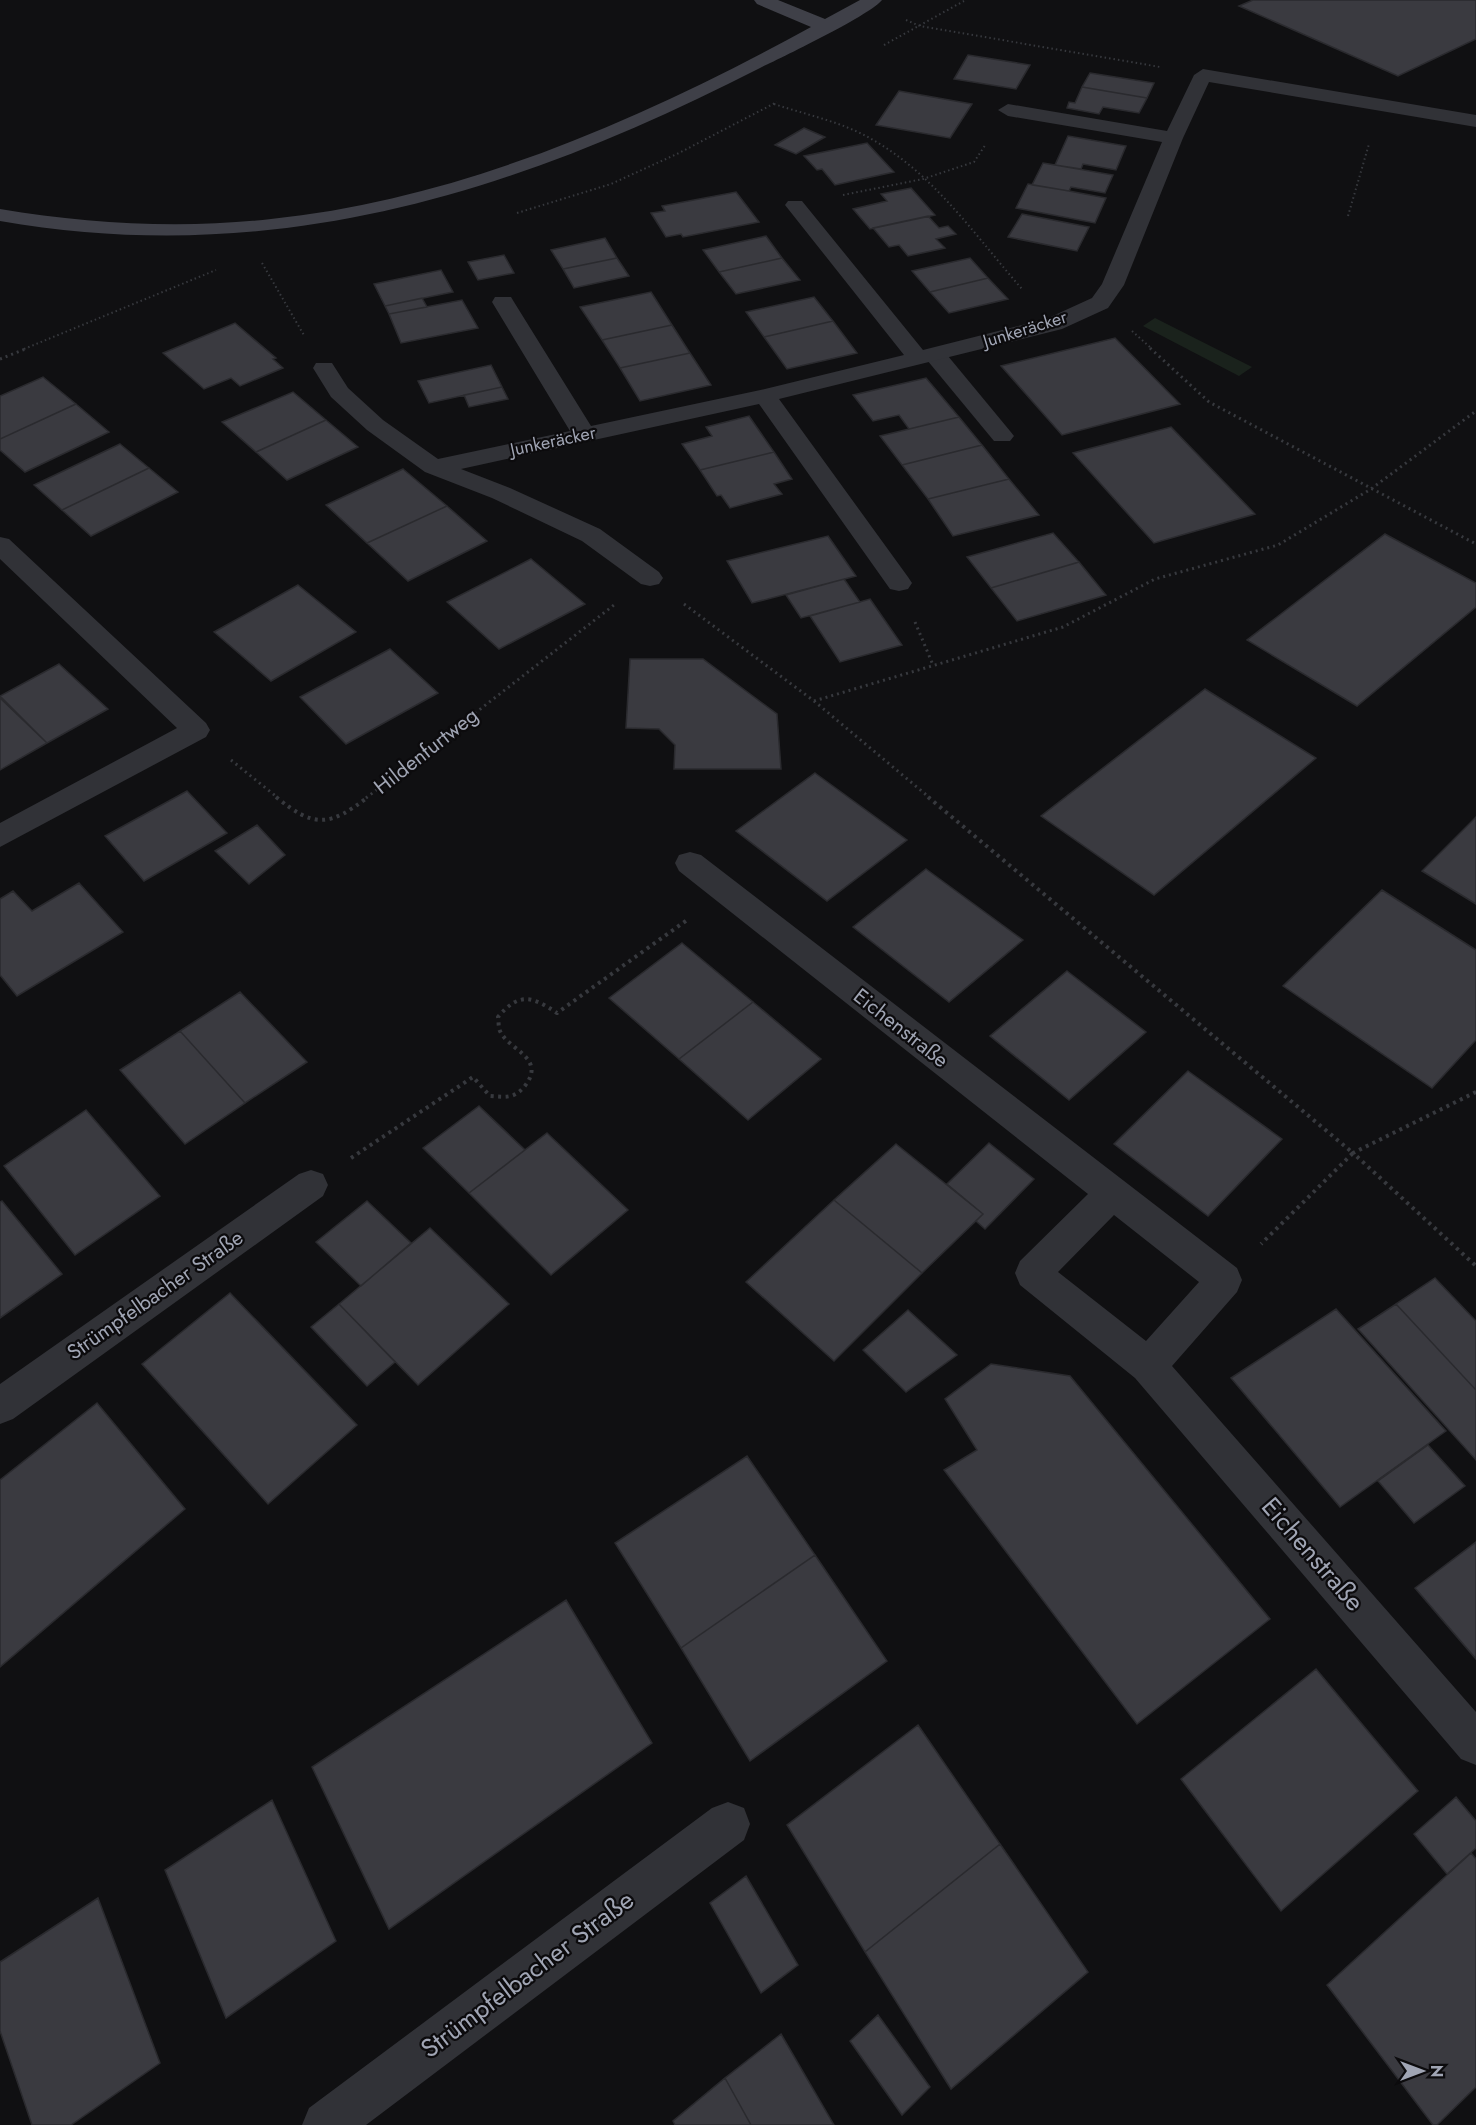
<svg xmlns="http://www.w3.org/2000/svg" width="1476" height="2125" font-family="Jost,sans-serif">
<rect width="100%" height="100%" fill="#101012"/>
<path fill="#1a221c" d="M1155 318 1252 367 1239 376 1143 326Z"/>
<path fill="#3a3a40" stroke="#2a2a2e" stroke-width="1.5" d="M1253 0H1476V39L1398 76 1239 6Z
M968 55 1030 65 1016 89 954 79Z
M1090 73 1154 83 1147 98 1082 87Z
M1082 87 1147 98 1139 113 1103 107 1099 114 1067 108 1069 102 1075 103Z
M899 91 972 104 950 138 876 125Z
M804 128 825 137 796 154 775 145Z
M1068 136 1126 146 1116 170 1083 164 1081 169 1055 165Z
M867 143 894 172 835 185 822 169 817 170 804 156Z
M1043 163 1055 165 1113 175 1105 193 1071 187 1069 191 1032 185Z
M1028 184 1069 191 1106 198 1095 223 1016 208Z
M911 188 935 215 870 229 853 209 887 201 881 194Z
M736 192 759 222 683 237 681 234 666 237 651 213 665 211 662 206Z
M1022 214 1089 227 1077 251 1008 237Z
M928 216 939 228 948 226 956 234 936 239 945 248 908 256 899 245 889 247 873 228Z
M766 236 782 258 719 272 703 250Z
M605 238 617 258 563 269 551 250Z
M504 255 514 273 478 280 468 262Z
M617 258 629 276 574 288 563 269Z
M782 258 800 280 736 294 719 272Z
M970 258 988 278 930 292 912 271Z
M441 270 453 292 385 306 374 284Z
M988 278 1008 299 949 313 930 292Z
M651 292 672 325 602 340 580 307Z
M814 297 833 321 764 337 746 312Z
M422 298 427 307 389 314 385 306Z
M462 300 478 328 401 343 389 314Z
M833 321 857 353 787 369 764 337Z
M235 323 276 358 273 359 283 368 240 386 231 378 204 389 163 353Z
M672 325 690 353 620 368 602 340Z
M1115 338 1180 404 1062 435 1001 366Z
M690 353 711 385 640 401 620 368Z
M491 365 502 387 429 403 418 381Z
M43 377 76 404 0 439V396Z
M926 378 959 417 909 429 899 415 873 421 853 395Z
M502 387 508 399 469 407 464 395Z
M293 392 326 420 256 452 222 422Z
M76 404 109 432 25 472 0 450V439Z
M749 416 774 452 700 470 682 444 712 436 706 427Z
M959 417 982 445 902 465 880 436Z
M326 420 358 447 287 480 256 452Z
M1171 427 1255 514 1154 543 1073 453Z
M120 444 149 468 62 510 34 485Z
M982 445 1009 479 928 499 902 465Z
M774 452 792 479 774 484 782 494 730 508 721 495 717 496 700 470Z
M149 468 178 492 91 536 62 510Z
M403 469 447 506 367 543 326 505Z
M1009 479 1039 515 953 536 928 499Z
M447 506 487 541 408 581 367 543Z
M1053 533 1079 562 991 588 967 557Z
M1385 534 1476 583V607L1357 706 1247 640Z
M828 536 856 576 752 603 727 561Z
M531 559 585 604 499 649 447 602Z
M1079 562 1106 595 1017 621 991 588Z
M844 579 860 602 801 618 786 595Z
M298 585 356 632 271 681 214 632Z
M870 599 902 645 840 662 810 616Z
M390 649 438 693 346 744 300 697Z
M630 659H703L777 714 781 769H674L675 745 659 729 626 728Z
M59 664 108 709 47 743 0 696Z
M1205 689 1316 758 1154 895 1041 816Z
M0 698 47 743 0 770Z
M815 773 907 840 827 901 736 831Z
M187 791 227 833 144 881 105 836Z
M1476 817V904L1422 871Z
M257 825 285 855 249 884 215 851Z
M926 869 1023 940 949 1002 853 927Z
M79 883 123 932 17 996 0 975V899L13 891 32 911Z
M1382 890 1476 950V1040L1432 1088 1283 986Z
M682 943 753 1002 679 1059 609 998Z
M1067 971 1146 1032 1069 1100 990 1036Z
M240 992 307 1062 245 1103 180 1031Z
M753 1002 821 1059 748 1120 679 1059Z
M180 1031 245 1103 185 1144 120 1070Z
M1188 1071 1282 1139 1208 1216 1114 1144Z
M479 1106 525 1150 469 1193 423 1148Z
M86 1110 160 1196 75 1255 4 1166Z
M547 1133 628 1210 551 1275 469 1193Z
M989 1143 1034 1179 985 1229 976 1221 983 1214 947 1184Z
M896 1144 983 1214 922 1273 834 1200Z
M834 1200 922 1273 834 1361 746 1282Z
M2 1201 62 1274 0 1318V1202Z
M367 1201 411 1243 361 1286 316 1242Z
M430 1228 509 1304 418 1385 339 1304Z
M1435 1278 1476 1321V1390L1396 1304Z
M230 1293 357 1425 268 1504 142 1364Z
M339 1304 395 1362 367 1386 311 1327Z
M1396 1304 1476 1390V1460L1358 1329Z
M1336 1309 1446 1431 1340 1507 1231 1378Z
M908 1310 957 1355 906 1392 863 1350Z
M991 1364 1070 1376 1270 1619 1137 1724 944 1470 977 1450 945 1399Z
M97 1403 185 1509 0 1667V1480Z
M1428 1445 1465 1486 1414 1523 1378 1481Z
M747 1456 815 1555 681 1648 615 1543Z
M1476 1542V1659L1415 1588Z
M815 1555 887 1661 750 1761 681 1648Z
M566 1600 652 1743 389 1929 312 1767Z
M1316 1669 1418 1791 1281 1911 1181 1779Z
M918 1725 1000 1844 865 1952 787 1825Z
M1456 1797 1476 1821V1848L1447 1874 1414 1834Z
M272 1800 336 1941 226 2018 165 1870Z
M1000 1844 1088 1972 951 2089 865 1952Z
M1471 1853 1476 1859V2087L1437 2125H1433L1327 1985Z
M746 1876 798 1965 761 1993 710 1903Z
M98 1898 160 2063 71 2125H32L0 2031V1962Z
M878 2015 930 2087 902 2115 850 2041Z
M781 2034 834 2125H751L725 2078Z
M725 2078 751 2125H675L673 2121Z"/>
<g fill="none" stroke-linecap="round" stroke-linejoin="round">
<path stroke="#37393e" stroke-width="2" stroke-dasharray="1.5 3" stroke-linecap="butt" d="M906 20 920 26 1160 67
M884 45 964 1
M774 104C807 115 843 122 873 140 934 174 977 238 1022 289
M843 195 923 179 974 162 986 144
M517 213 611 184 679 153 777 102
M1348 216 1369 144
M262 263 305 337
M1132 331 1152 349
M24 349 216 270"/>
<path stroke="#37393e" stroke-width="3" stroke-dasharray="2 4" stroke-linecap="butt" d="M1150 348 1209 402 1476 544
M0 359 28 348
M684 604 814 701 930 798
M915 622 933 665
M814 701 1063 627 1155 579 1278 545 1371 489 1476 411
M231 760 278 798
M366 798 614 605"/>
<path stroke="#37393e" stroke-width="4" stroke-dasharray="3 4.5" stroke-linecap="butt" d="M276 797C314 828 329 827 368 797
M928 797 1353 1153 1261 1244
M1476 1092 1353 1153 1476 1266
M351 1158 473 1077 490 1096C504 1097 514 1099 524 1087 548 1058 508 1050 500 1031 498 1027 499 1021 498 1017 519 992 532 996 557 1013L687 920"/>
<path fill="#313237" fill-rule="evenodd" d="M935 348 943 350 1010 431 1014 436 1010 441H994L927 360 924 355 927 350Z"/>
<path fill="#313237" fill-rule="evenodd" d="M1203 69 1476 115V127L1209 82 1183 138 1124 285 1108 308 1062 329 779 399 908 577 912 583 908 589 899 591 890 589 759 404 461 469 510 488 600 529 659 572 663 578 659 584 650 586 641 584 582 541 492 498 425 472 367 430 331 397 313 368 316 363H332L348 388 383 420 438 459 570 431 492 302 495 297H511L514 302 591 426 765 389 904 355 785 205 788 201H802L923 350 1046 319 1092 298 1102 284 1162 142 1008 116 998 110 1008 104 1167 131 1194 75Z
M0 537 9 539 206 723 210 730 206 737 0 847V823L177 728 0 559Z
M690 852 701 855 1237 1268 1242 1280 1237 1292 1172 1366 1476 1712V1765L1461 1759 1135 1378 1020 1285 1015 1273 1020 1261 1088 1194 679 871 675 863 679 855ZM1114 1215 1199 1282 1146 1341 1058 1272Z
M311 1170 323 1174 328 1185 323 1196 13 1419 0 1424V1384L299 1174Z
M728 1802 744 1808 750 1824 744 1840 366 2125H302L309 2108 712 1808Z"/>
<path fill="#3f4048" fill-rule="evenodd" d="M754 0H778L825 19 860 0H882C872 14 781 58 760 68 516 193 276 269 0 221V209C89 224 182 229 271 219 462 199 645 118 811 27L757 4Z"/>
</g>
<g text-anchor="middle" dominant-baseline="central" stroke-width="4.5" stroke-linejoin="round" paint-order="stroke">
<g font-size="18" fill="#a0a5b4" stroke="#0c0b0d">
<text transform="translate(1025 329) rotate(-17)">Junkeräcker</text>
<text transform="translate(553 441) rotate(-12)">Junkeräcker</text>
</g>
<g font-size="21" fill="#a0a5b4" stroke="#0c0b0d">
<text transform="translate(426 751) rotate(-38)">Hildenfurtweg</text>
<text transform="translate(901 1028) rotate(38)">Eichenstraße</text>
<text transform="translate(155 1295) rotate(-35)">Strümpfelbacher Straße</text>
</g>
<g font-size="26" fill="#a0a5b4" stroke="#0c0b0d">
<text transform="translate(1313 1554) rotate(49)">Eichenstraße</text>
<text transform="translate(527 1974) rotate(-37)">Strümpfelbacher Straße</text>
</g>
</g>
<g transform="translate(1422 2071) rotate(90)" stroke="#0c0b0d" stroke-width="4.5" paint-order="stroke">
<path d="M0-4.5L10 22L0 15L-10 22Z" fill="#a0a5b4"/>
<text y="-9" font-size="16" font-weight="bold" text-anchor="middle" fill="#a0a5b4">N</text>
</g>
</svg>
